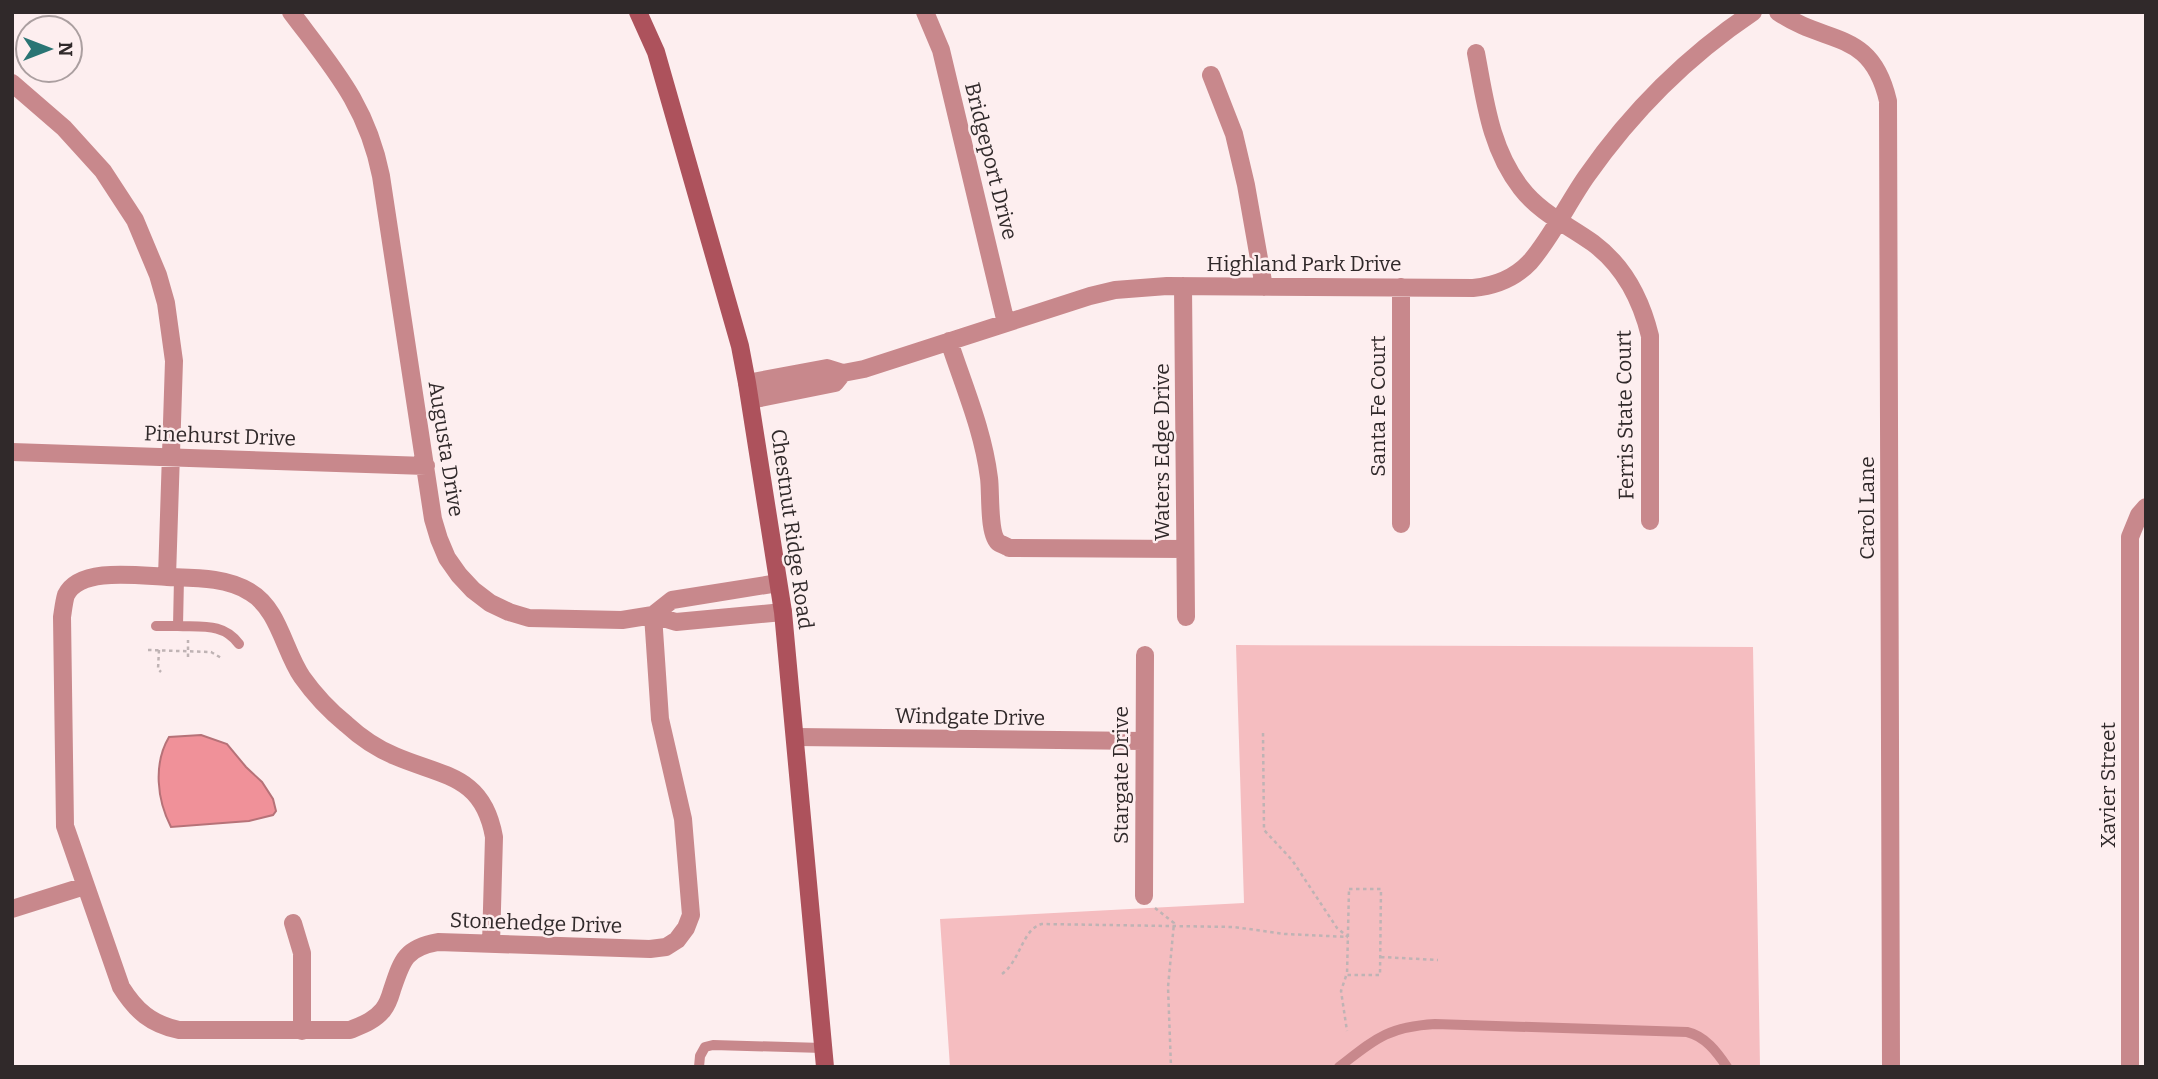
<svg xmlns="http://www.w3.org/2000/svg" width="2158" height="1079" font-family="Bitter,serif">
<rect width="100%" height="100%" fill="#fdeeef"/>
<path fill="#f5bdc0" d="M1236 645 1753 647 1760 1067H950L940 919 1244 903Z"/>
<path fill="#f09199" stroke="#b67278" stroke-width="2" d="M201 735 227 744 246 767 262 782 273 799 276 811 273 815 249 821 171 827C157 800 153 764 169 737Z"/>
<g fill="none" stroke-linecap="round" stroke-linejoin="round">
<path stroke="#bfb3b4" stroke-width="2.5" stroke-dasharray="3.5 3.5" stroke-linecap="butt" d="M148 650 211 652 223 659
M159 650 158 669 161 672
M188 657V640
M1263 733 1264 830 1292 860 1337 928 1348 937
M1349 889H1381L1380 975H1347Z
M1155 908 1174 923 1168 987 1171 1067
M1381 957 1438 960
M1002 974C1021 960 1022 929 1042 924L1234 927 1285 934 1348 937
M1346 976 1341 991 1347 1031"/>
<path stroke="#c8888c" stroke-width="10" d="M156 626H178L179 578
M178 626C202 627 224 623 239 644
M699 1067 700 1056 705 1047 713 1045 823 1048
M1339 1067C1375 1039 1387 1027 1435 1024L1687 1032C1705 1036 1717 1052 1727 1067"/>
<path stroke="#c8888c" stroke-width="18" d="M291 12C333 68 367 105 381 176L433 519 439 539 447 558 459 575 473 590 490 603 509 612 529 618 622 620 653 615 676 622 783 612
M925 12 941 50 1006 323
M1778 12C1827 46 1871 28 1888 101L1891 1067
M1476 53C1485 100 1490 148 1521 188 1540 213 1568 225 1593 243 1624 266 1641 299 1650 336V521
M1211 75 1234 134 1246 185 1264 287
M12 83 64 128 103 171 135 220 158 275 166 303 174 361 167 577C141 576 80 566 66 595 64 601 63 611 62 617L65 826 121 987C136 1011 151 1024 179 1030H350C362 1025 374 1021 383 1010 387 1005 390 997 392 990 402 960 405 948 438 942L650 949 666 947 677 940 686 928 691 915 683 819 660 719 653 615
M1183 286 1186 617
M1401 287V524
M949 341C964 387 983 430 989 478 991 492 988 535 999 543 999 543 1008 547 1009 548L1185 549
M747 383 827 368 843 373 864 369 1090 296 1115 290 1167 286 1473 288C1495 286 1515 278 1530 262 1551 238 1568 203 1586 177 1632 111 1686 57 1753 12
M750 400 835 383 843 373
M12 452 426 466
M167 577C194 578 226 577 250 592 279 609 284 651 302 677 314 694 330 711 346 724 359 736 378 749 395 756 444 777 483 775 494 837L491 944
M653 615 672 600 778 583
M796 737 1143 741
M1144 896 1145 655
M12 909 85 886
M293 923 302 953V1031
M2130 1067V537L2139 515 2146 507"/>
<path stroke="#ad525c" stroke-width="18" d="M638 12 656 52 740 346 747 383 783 612 825 1067"/>
</g>
<g text-anchor="middle" dominant-baseline="central" stroke-width="5" stroke-linejoin="round" paint-order="stroke">
<g font-size="21" fill="#30292a" stroke="#fdeeef">
<text transform="translate(991 161) rotate(76)">Bridgeport Drive</text>
<text x="1304" y="264">Highland Park Drive</text>
<text transform="translate(1378 406) rotate(-90)">Santa Fe Court</text>
<text transform="translate(1625 415) rotate(-91)">Ferris State Court</text>
<text transform="translate(220 436) rotate(2)">Pinehurst Drive</text>
<text transform="translate(446 449) rotate(81)">Augusta Drive</text>
<text transform="translate(1162 452) rotate(-90)">Waters Edge Drive</text>
<text transform="translate(1867 508) rotate(-90)">Carol Lane</text>
<text transform="translate(792 529) rotate(82)">Chestnut Ridge Road</text>
<text transform="translate(970 717) rotate(1)">Windgate Drive</text>
<text transform="translate(1121 775) rotate(-90)">Stargate Drive</text>
<text transform="translate(2108 785) rotate(-90)">Xavier Street</text>
<text transform="translate(536 923) rotate(2)">Stonehedge Drive</text>
</g>
</g>
<rect width="2158" height="1079" fill="none" stroke="#30292a" stroke-width="28"/>
<g transform="translate(49 49) rotate(90)"><circle r="33" fill="#fdeeef" stroke="#ab9fa0" stroke-width="2"/>
<path d="M0-5L12 26L0 18L-12 26Z" fill="#2a7574"/>
<text y="-10" font-size="19" font-weight="bold" text-anchor="middle" fill="#30292a">N</text>
</g>
</svg>
